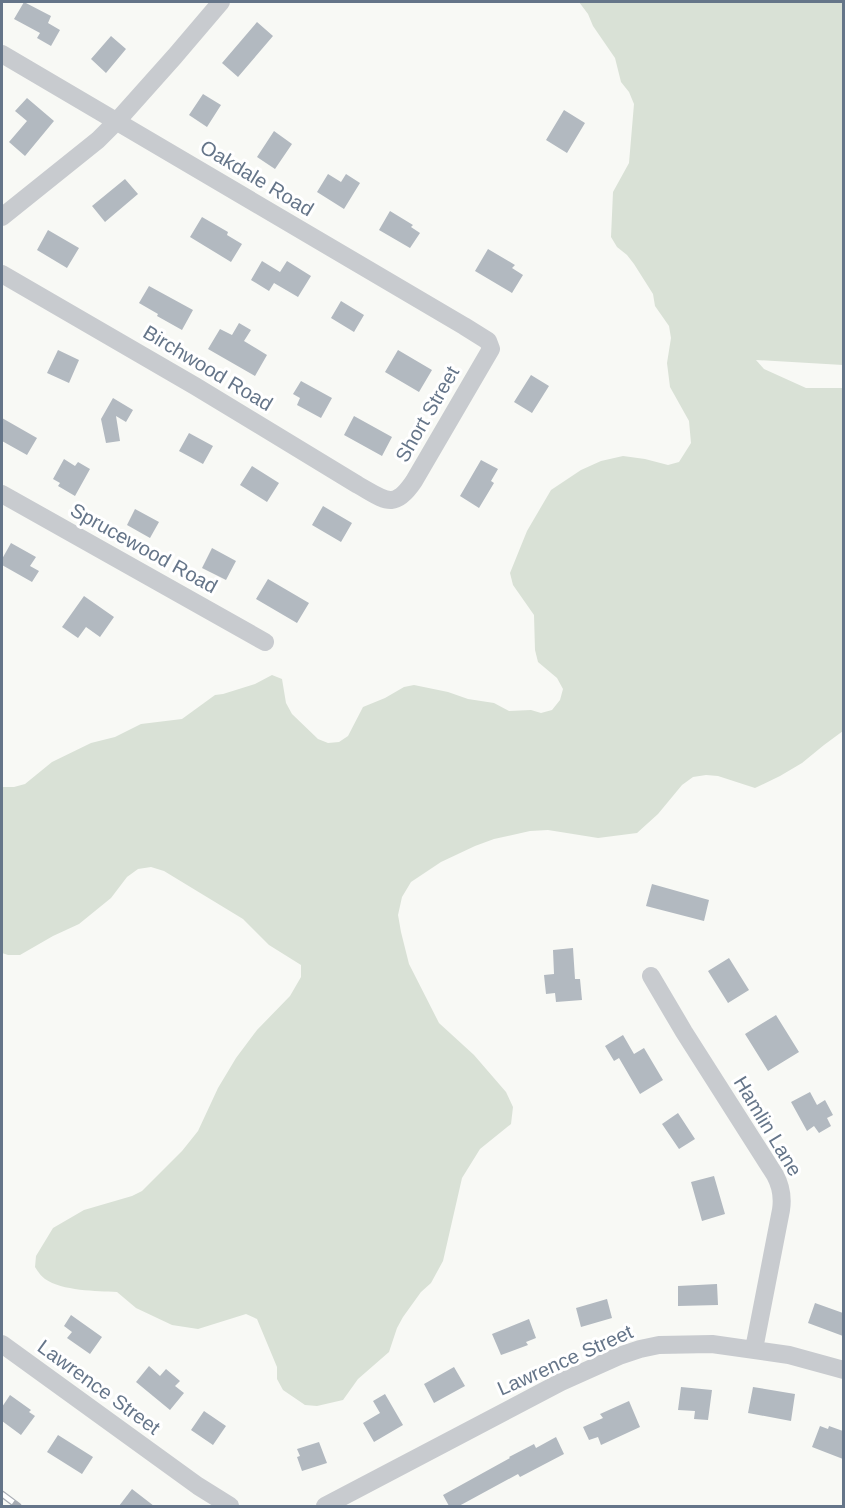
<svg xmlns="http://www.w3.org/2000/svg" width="845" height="1508" font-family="Helvetica,sans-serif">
<rect width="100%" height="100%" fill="#f8f9f5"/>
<path fill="#d9e1d6" d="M579 2H843V365L756 360 764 369 806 388H843V731L824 745 802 763 780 776 755 788 718 776 706 775 693 777 682 785 658 814 637 833 598 838 548 830 530 831 494 839 475 846 441 862 411 882 402 897 398 915 401 932 409 964 439 1023 474 1055 506 1092 513 1107 511 1124 480 1149 462 1178 443 1261 431 1283 421 1292 403 1317 397 1328 389 1352 358 1379 343 1400 317 1406 305 1405 283 1390 277 1379V1367L257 1319 246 1314 198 1329 172 1325 136 1308 117 1292C97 1291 62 1291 45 1279 41 1276 38 1272 35 1267L36 1256 53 1228 84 1210 132 1196 142 1191 182 1151 198 1131 218 1088 236 1058 257 1030 290 996 301 977V965L269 945 243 919 164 871 151 867 138 869 127 877 111 898 79 924 53 936 20 955H8L2 953V787H14L25 784 52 762 91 743 115 737 141 724 182 719 215 695 223 694 255 684 272 675 282 679 286 703 292 714 318 739 328 743 339 742 348 736 363 707 385 698 404 687 414 685 448 692 468 699 494 703 509 711 531 710 541 713 552 710 560 700 563 689 557 678 538 662 535 650 534 615 513 585 510 573 527 531 551 490 581 470 601 461 623 456 645 459 668 465 679 462 691 443 689 421 670 387 667 363 671 338 669 326 655 306 653 294 634 264 627 255 617 247 611 237 613 192 629 163 634 104 629 92 621 82 615 58 593 26 588 14Z"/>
<path fill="#b2b9c0" d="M24 2 51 16 48 23 60 30 51 46 37 38 40 33 14 19Z
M257 22 273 36 238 77 222 63Z
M111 36 126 49 106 73 91 59Z
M203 94 221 105 207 127 189 115Z
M27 98 54 121 25 156 9 142 27 121 15 111Z
M564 110 585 123 567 153 546 140Z
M274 131 292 144 275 169 257 157Z
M328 174 341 182 346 174 360 183 344 209 317 192Z
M125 179 138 194 105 222 92 206Z
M390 211 413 225 411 227 420 233 410 248 379 230Z
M202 217 228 232 227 235 242 244 231 262 190 237Z
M48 230 79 248 67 268 37 250Z
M488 249 515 265 512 268 523 275 512 293 475 271Z
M262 261 280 272 287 261 311 276 298 297 274 283 269 291 251 280Z
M149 286 193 310 182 330 157 316 158 314 139 303Z
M341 301 364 315 354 332 331 318Z
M239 323 251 330 244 341 267 355 255 376 208 349 220 329 232 335Z
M58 350 79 360 69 383 47 373Z
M398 350 432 370 419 392 385 372Z
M531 375 549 386 532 413 514 402Z
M301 381 332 398 321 418 297 405 300 398 293 394Z
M113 398 133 410 126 422 116 416 120 441 106 443 101 419Z
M354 416 392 437 382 456 344 435Z
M2 418 37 438 27 455 2 441Z
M189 433 213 446 203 464 179 451Z
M64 459 75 466 78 462 90 469 75 496 58 486 60 483 53 479Z
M481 460 498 469 491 481 494 483 479 508 460 496Z
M252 466 279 483 267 502 240 485Z
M323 506 352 523 341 542 312 525Z
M135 509 159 522 150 538 127 525Z
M11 543 36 557 30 566 39 571 32 582 2 565V559Z
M212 548 236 561 226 580 202 568Z
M268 579 309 603 297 623 256 599Z
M84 596 114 617 100 637 86 627 78 638 62 627Z
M652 884 709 900 704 921 646 906Z
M573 948 575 979H580L582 1000 556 1002 555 993 546 994 544 975 554 974 553 950Z
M729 958 749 990 728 1003 708 971Z
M776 1015 799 1052 768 1071 745 1034Z
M623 1035 634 1054 644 1048 663 1080 640 1094 619 1058 614 1061 605 1046Z
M810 1092 817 1105 825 1100 833 1115 827 1118 831 1126 819 1133 814 1126 807 1131 791 1102Z
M678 1113 695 1139 679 1149 662 1124Z
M714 1176 725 1214 702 1221 691 1182Z
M717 1284 718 1305 678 1306V1286Z
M607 1299 612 1318 581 1327 576 1308Z
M815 1303 843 1313V1336L808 1323Z
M71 1315 102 1337 90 1354 67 1338 72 1332 64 1326Z
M529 1319 536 1338 526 1342 528 1345 501 1355 492 1334Z
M149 1366 160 1376 166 1369 180 1381 175 1386 184 1393 170 1410 136 1382Z
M454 1367 465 1386 434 1403 424 1384Z
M681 1387 712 1390 708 1420 694 1419 695 1411 678 1410Z
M753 1387 795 1394 791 1421 748 1413Z
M385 1394 403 1425 374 1442 363 1423 380 1413 373 1401Z
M10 1395 31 1410 29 1412 35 1416 21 1435 2 1421V1407Z
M629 1401 640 1427 601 1445 598 1437 589 1440 583 1427 603 1418 600 1414Z
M204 1411 226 1426 213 1445 191 1430Z
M820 1426 828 1429 829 1426 843 1431V1459L812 1447Z
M58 1435 93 1457 82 1474 47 1452Z
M556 1437 564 1454 520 1477 518 1474 459 1506H449L443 1495 510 1458 509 1457 534 1444 536 1448Z
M319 1442 327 1463 302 1471 297 1457 300 1456 297 1449Z
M132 1489 154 1506H119Z"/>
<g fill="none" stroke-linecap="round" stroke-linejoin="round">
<path stroke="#c8cbcf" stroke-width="18" d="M2 54 464 326 488 341 491 349 414 481C394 511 385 500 358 485L195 386 2 274
M2 217 98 140 117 121 175 56 221 2
M2 494 265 642
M651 976 684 1032 775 1175C781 1186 783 1197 781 1210L754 1349
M2 1344 198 1486 230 1506
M325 1506 561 1382 619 1356 640 1349 659 1345 712 1344 789 1355 844 1370"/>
<g stroke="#a8adb4" stroke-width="7">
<path id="rail" d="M2 1494 18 1506"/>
</g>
<use href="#rail" stroke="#fff" stroke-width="4.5" stroke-dasharray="14" stroke-linecap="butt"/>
</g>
<g text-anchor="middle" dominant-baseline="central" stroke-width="6" stroke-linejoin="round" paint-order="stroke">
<g font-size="20" fill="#657589" stroke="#fff">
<text transform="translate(257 178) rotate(31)">Oakdale Road</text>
<text transform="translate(208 368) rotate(31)">Birchwood Road</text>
<text transform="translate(427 414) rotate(-60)">Short Street</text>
<text transform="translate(144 548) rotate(29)">Sprucewood Road</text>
<text transform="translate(768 1126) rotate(59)">Hamlin Lane</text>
<text transform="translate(565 1360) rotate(-24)">Lawrence Street</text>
<text transform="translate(99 1387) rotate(36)">Lawrence Street</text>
</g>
</g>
<rect width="845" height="1508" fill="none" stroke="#657589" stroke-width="6"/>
</svg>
